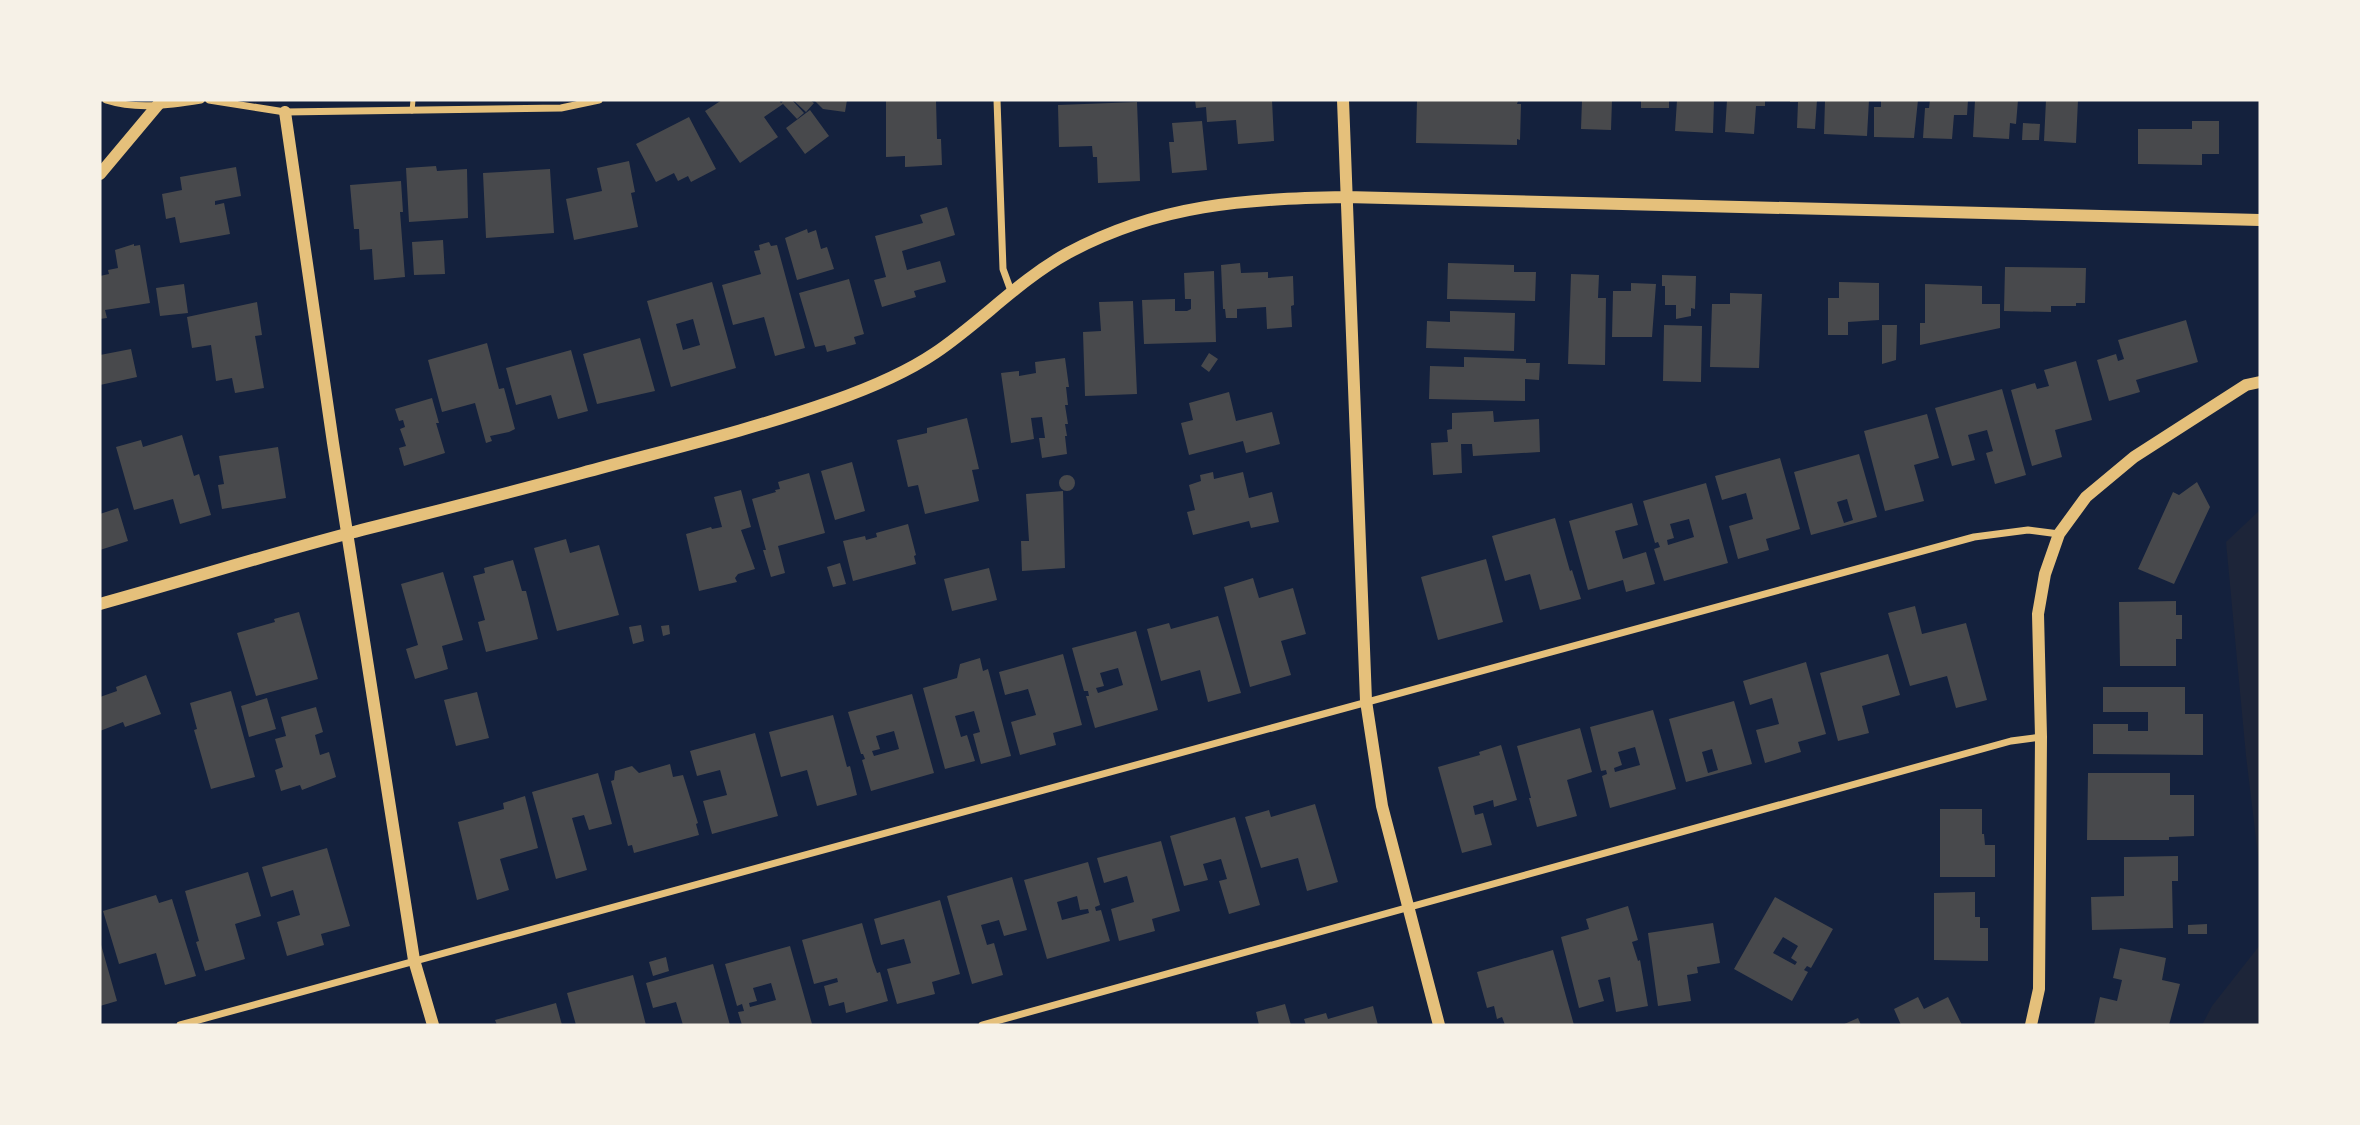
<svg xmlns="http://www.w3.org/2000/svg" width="2360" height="1125" font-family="'Fira Sans',sans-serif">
<rect width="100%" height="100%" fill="#14213d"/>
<path fill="#1d2539" d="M2260 510V872L2246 756 2226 542Z
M2260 945V1025H2202L2212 1006Z"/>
<path fill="#48494c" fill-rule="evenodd" d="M722 100H779L781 103 784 100H792L804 113 797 119 783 104 764 117 778 137 740 163 705 111Z
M793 100H810L814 103 806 112Z
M814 100H847L845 112 823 109Z
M886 100H936L937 139H941L942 165 905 167V156L886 157Z
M1195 100H1272L1274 141 1238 144 1236 120 1207 122 1206 107 1196 108Z
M1417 100 1518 101 1517 104H1521L1520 140 1517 139V145L1416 143Z
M1582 100H1612L1611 130 1581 129Z
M1641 100H1669V108H1641Z
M1677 100H1714L1713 133 1675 131Z
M1727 100H1765V106H1756L1754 134 1725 132Z
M1790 100H1817L1815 129 1797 128 1798 102H1790Z
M1825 100H1869L1867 136 1824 134Z
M1881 100H1918L1914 138 1874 137V107H1881Z
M1930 100H1968L1967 115H1954L1952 139 1923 138 1925 108H1929Z
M1975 100H2018L2016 124 2010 123 2009 139 1973 137Z
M2046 100H2078L2076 143 2044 141Z
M1137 102 1140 181 1098 183 1097 157H1093L1092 146 1059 147 1058 105Z
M810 110 829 136 805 154 786 128Z
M689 117 716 169 691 182 688 176 678 181 674 173 656 182 636 144Z
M1202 121 1207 170 1172 173 1169 142H1174L1172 123Z
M2192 121H2219V154H2202V165L2138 164V129H2192Z
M2023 123 2040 124 2039 140H2022Z
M629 161 635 192 631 193 638 227 574 240 566 199 602 191 597 168Z
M436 166 437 171 467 169 468 218 409 222 406 168Z
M236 167 241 196 215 201V205L224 203 230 234 180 243 175 217 166 219 162 194 182 190 180 177Z
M550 169 554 233 486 238 483 173Z
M401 181 403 212H400L405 277 374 280 372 249 360 250 359 229H354L350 185Z
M947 207 955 235 902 251 907 270 940 261 946 282 914 291 916 297 882 307 874 280 886 277 875 236 923 223 920 215Z
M807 229 808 233 816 230 821 249 827 247 834 269 797 280 785 238Z
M443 240 445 274 414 275 412 242Z
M769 242 771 246 777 245 805 348 775 356 764 317 733 325 722 285 761 274 754 251 760 250 759 245Z
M134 244V246L140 245 150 303 105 310 107 318 100 319V276L109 274 108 270 118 268 115 250Z
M1240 263 1241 273 1268 272V278L1293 276 1294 305 1291 306 1292 327 1267 329 1266 307 1237 309V318H1226L1225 309H1223L1221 265Z
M1448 263 1514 265V272H1536L1535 301 1447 299Z
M2005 267 2086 268 2085 303H2076V306H2051V312L2004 311Z
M1214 271 1216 342 1144 344 1142 300 1175 299V311H1187L1191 309V299H1185L1184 273Z
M1571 274 1599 275 1598 298H1606L1605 365 1568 364Z
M1662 275 1696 276 1695 309 1691 308V316L1676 319V305H1665V286H1662Z
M849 279 864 334 854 337 856 344 827 352 825 345 815 347 799 293Z
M712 282 736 368 671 387 647 301ZM693 319 700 345 683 350 676 324Z
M1839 282 1879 283V320L1848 322V335H1828V298H1839Z
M1631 283 1656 284 1652 337H1612L1613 291H1631Z
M184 284 188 313 160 316 156 288Z
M1925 284 1982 286V304H2000V328L1920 345V323H1925Z
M1730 293 1762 294 1759 368 1710 367 1712 304H1730Z
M1133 301 1137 394 1085 396 1083 332 1101 331 1099 302Z
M257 302 262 335 255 336 264 388 235 393 232 378 216 381 211 345 192 348 187 317Z
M1450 311 1515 313 1514 351 1426 348 1427 321 1450 322Z
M2186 320 2198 362 2136 380 2140 392 2109 401 2097 360 2116 354 2118 361 2124 359 2118 340Z
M1664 325 1702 326 1701 382 1663 381Z
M1882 325H1897L1896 360 1882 364Z
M640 338 655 391 597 404 583 354Z
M487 343 499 389 504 388 515 429 509 432 490 436 492 441 486 443 475 403 442 412 428 360Z
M131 349 137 377 100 385V355Z
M571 350 588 411 558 419 551 395 516 405 506 368Z
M1209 353 1218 359 1209 372 1201 366Z
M1464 357 1526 359V363H1540L1539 380 1525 379V401L1429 399 1430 366 1464 367Z
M1065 358 1069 387H1066L1068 405H1065L1068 424H1065L1067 436H1065L1067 454 1042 458 1039 438H1045L1042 417 1031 418 1034 439 1011 443 1001 373 1019 371V376L1036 373 1035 362Z
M2076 361 2092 420 2055 430 2062 457 2032 466 2011 390 2035 383 2037 389 2049 386 2044 370Z
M2002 389 2026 475 1995 484 1986 453 1993 451 1987 430 1968 435 1975 460 1952 466 1935 408Z
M1229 392 1236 421 1272 412 1280 444 1246 453 1243 441 1189 455 1181 423 1193 420 1189 403Z
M432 398 439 423H436L445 453 404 466 399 448 406 446 400 429 405 427 403 420 399 421 395 409Z
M1493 411 1494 422 1539 419 1540 452 1473 456 1472 444H1461L1462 473 1433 475 1431 443 1448 442 1447 430 1452 429V413Z
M1927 414 1939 458 1914 465 1924 501 1885 511 1864 431Z
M967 418 979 469 972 470 979 501 925 514 918 485 908 487 897 440 927 433V428Z
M182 435 194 476 199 474 211 515 180 524 173 499 134 510 116 447 141 440 143 447Z
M278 447 286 498 222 509 218 485 224 484 219 456Z
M1859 454 1877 517 1811 535 1794 472ZM1847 499 1853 520 1844 523 1837 502Z
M1780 458 1800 529 1766 539 1769 550 1738 559 1729 526 1753 519 1746 493 1722 500 1715 476Z
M852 462 865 511 835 520 821 471Z
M1213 472 1214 479 1243 472 1249 498 1272 492 1279 522 1251 528 1249 521 1193 535 1187 512 1195 510 1189 485 1201 481 1200 475Z
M809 473 825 533 778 546 785 573 771 577 763 550H766L752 499 776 492 775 490 780 489 778 482Z
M1059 483a8 8 0 1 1 16 0a8 8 0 1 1-16 0Z
M2197 482 2210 507 2174 584 2138 569 2173 492 2179 495Z
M1706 483 1728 563 1664 581 1654 549 1660 547 1658 542 1655 543 1643 501ZM1689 519 1694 537 1668 545 1667 540 1674 538 1670 524Z
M741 490 751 527 741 530 755 569 738 574 735 578 737 582 699 591 686 534 711 527 712 529 722 527 714 497Z
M1063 491 1065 568 1022 571 1021 541H1029L1026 494Z
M1632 503 1638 525 1615 531 1623 559 1646 552 1655 584 1626 592 1623 580 1588 590 1569 521Z
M118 508 128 541 100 550V514Z
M1555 518 1570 571 1572 570 1581 599 1540 610 1530 574 1505 581 1492 536Z
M908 524 916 555 914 556 916 564 853 581 843 541 865 536 866 540 877 537 876 533Z
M566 539 570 553 599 545 619 615 557 631 534 548Z
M1486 559 1503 622 1438 640 1421 577Z
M513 560 522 591H526L538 639 486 652 478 622 485 620 473 576 485 573 484 568Z
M840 563 846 584 833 587 827 567Z
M989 568 997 600 952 611 944 579Z
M443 572 463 640 442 646 448 669 415 679 406 649 418 645 401 584Z
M1253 578 1259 598 1293 588 1306 634 1281 641 1291 675 1250 687 1224 587Z
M2176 601V615H2182V639H2176V666H2120L2119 602Z
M1915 606 1922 634 1966 623 1987 700 1956 708 1947 676 1910 686 1888 613Z
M299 612 318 679 256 696 237 633 275 622 274 619Z
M1218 616 1241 693 1208 702 1200 670 1161 681 1147 629 1169 623 1171 629Z
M641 625 644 641 633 644 629 627Z
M669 625 670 634 663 636 661 626Z
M1136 631 1158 710 1095 728 1086 696H1089L1088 691H1084L1072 648ZM1118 668 1123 685 1098 693 1096 688 1104 686 1100 673Z
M1063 654 1082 725 1053 733 1056 745 1020 755 1011 722 1036 715 1028 689 1005 695 999 672Z
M1888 654 1900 695 1862 706 1869 733 1838 741 1820 673Z
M980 658 983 671 988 669 1011 756 981 764 973 734 980 732 974 711 955 716 961 737 967 735 975 761 945 769 923 688 957 678 960 664Z
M1806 662 1826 734 1798 742 1801 752 1765 763 1756 730 1779 724 1772 698 1750 705 1743 681Z
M146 675 161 714 125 727 123 722 100 731V697L117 691 116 687Z
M2103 687H2185V714H2203V755L2093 754V724H2128V731H2148V712H2103Z
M231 691 255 777 211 789 194 730 197 729 190 703Z
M477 692 489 738 456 746 444 700Z
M912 694 934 773 871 791 862 760 865 759 863 754H861L848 712ZM894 731 899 749 874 756 872 751 880 749 876 736Z
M267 698 276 729 249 737 241 706Z
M1734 701 1752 764 1686 782 1669 719ZM1712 749 1718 770 1708 773 1702 752Z
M316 707 323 732 315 735 320 755 329 752 336 777 302 790 300 785 281 791 275 770 283 767 275 739 286 736 281 717Z
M1653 710 1676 789 1610 808 1602 776 1607 774 1606 770 1601 771 1590 727ZM1635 747 1640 765 1615 772 1614 768 1622 765 1618 752Z
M833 715 847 767 850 766 857 795 817 806 807 770 781 777 769 732Z
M1580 728 1592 772 1567 780 1577 816 1537 827 1529 798H1531L1517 746Z
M755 733 778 816 712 834 703 801 727 795 720 770 697 776 690 751Z
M1501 745 1517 800 1494 807 1493 800 1473 806 1475 815 1483 813 1492 845 1462 853 1438 767 1480 755 1479 752Z
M670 764 673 777 683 775 698 823 696 824 699 835 634 853 632 845 628 846 611 781 614 780 615 771 632 766 639 773Z
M598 773 612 824 589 830 584 815 572 818 587 870 556 879 532 792Z
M2088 773H2170V795H2194V836L2169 837V840H2087Z
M525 796 538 848 500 859 509 890 477 900 458 822 504 809 503 803Z
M1315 804 1338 882 1307 891 1298 858 1261 868 1245 817 1269 810 1271 817Z
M1940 809H1982V834H1984L1985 845H1995V877H1940Z
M1235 817 1260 905 1229 914 1219 881 1227 879 1221 859 1203 864 1208 880 1184 886 1170 836Z
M1161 841 1180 911 1152 919 1155 931 1119 941 1111 909 1134 902 1127 876 1104 883 1097 858Z
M327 848 350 926 321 934 324 945 287 956 277 922 300 915 293 890 271 897 262 867Z
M2178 856V881H2172L2173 928 2092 930 2091 897 2124 896V857Z
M1088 862 1100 905 1095 907 1096 911 1101 910 1110 941 1047 959 1024 880ZM1077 896 1080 910 1088 909 1089 913 1062 920 1057 902Z
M248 872 261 916 235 924 245 959 205 971 196 942 199 941 185 891Z
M1012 877 1027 930 1004 936 999 920 981 925 987 945 994 943 1003 975 972 984 947 896Z
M1975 892V917H1980V928H1988V961L1934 960V893Z
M156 895 159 903 172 899 196 976 165 985 156 953 119 964 103 911Z
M1775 897 1833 929 1811 968 1807 966 1804 970 1808 972 1792 1001 1734 969ZM1783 937 1798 946 1791 958 1797 962 1795 965 1773 953Z
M940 900 960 974 932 982 935 994 897 1004 887 969 911 963 904 939 881 945 874 919Z
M1628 906 1638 940 1632 942 1638 961 1640 960 1648 1006 1616 1012 1610 977 1598 980 1604 1001 1579 1008 1561 937 1589 929 1586 919Z
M862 923 873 962 877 973 880 972 888 1001 846 1013 844 1002 829 1006 824 986 838 982 837 978 814 984 802 940Z
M1713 923 1720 963 1697 967 1698 973 1687 975 1691 1001 1658 1006 1648 933Z
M2207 924V934H2188V925Z
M100 941 117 1001 100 1006Z
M790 946 812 1024 742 1025 738 1012 744 1011 742 1004 737 1006 725 964ZM771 983 776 1000 750 1007 749 1003 757 1001 753 988Z
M2120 948 2166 958 2162 980 2180 984 2169 1025H2094L2100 997 2117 1001 2122 980 2113 978Z
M1553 950 1574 1025H1505L1502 1017 1497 1019 1494 1006 1487 1008 1477 972Z
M666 957 669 971 653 976 649 962Z
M713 964 730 1025H683L676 1002 653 1008 646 983Z
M633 975 646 1025H576L567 993Z
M1918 997 1924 1009 1948 997 1962 1025H1901L1894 1009Z
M556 1003 562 1025H497L495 1020Z
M1285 1004 1291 1025H1259L1256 1012Z
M1373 1006 1378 1025H1306L1304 1019 1326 1013 1328 1019Z
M1858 1018 1861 1025H1842Z"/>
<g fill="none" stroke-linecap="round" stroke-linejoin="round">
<path stroke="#e5c07b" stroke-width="5" d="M412 111 413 100"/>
<path stroke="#e5c07b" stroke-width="7" d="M106 100C137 110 169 105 201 100
M209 100 285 112 561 108 599 100
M997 100 1003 269 1011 291
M180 1025 1974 537 2028 530 2059 534
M982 1025 2011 741 2041 737"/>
<path stroke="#e5c07b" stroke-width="12" d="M1343 100 1366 701 1382 806 1439 1025
M285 112 333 443 414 960 433 1025
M100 174 162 100
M100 604C183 581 266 555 350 533 428 513 505 494 582 473 666 450 751 430 833 401 867 389 904 374 935 353 981 322 1019 280 1068 253 1159 204 1245 199 1346 197L2260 220
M2031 1025 2039 989 2041 737 2038 614 2045 574 2059 534 2086 497 2134 457 2246 385 2260 382"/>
</g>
<rect width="2360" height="1125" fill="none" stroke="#f6f1e7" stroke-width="203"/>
</svg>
